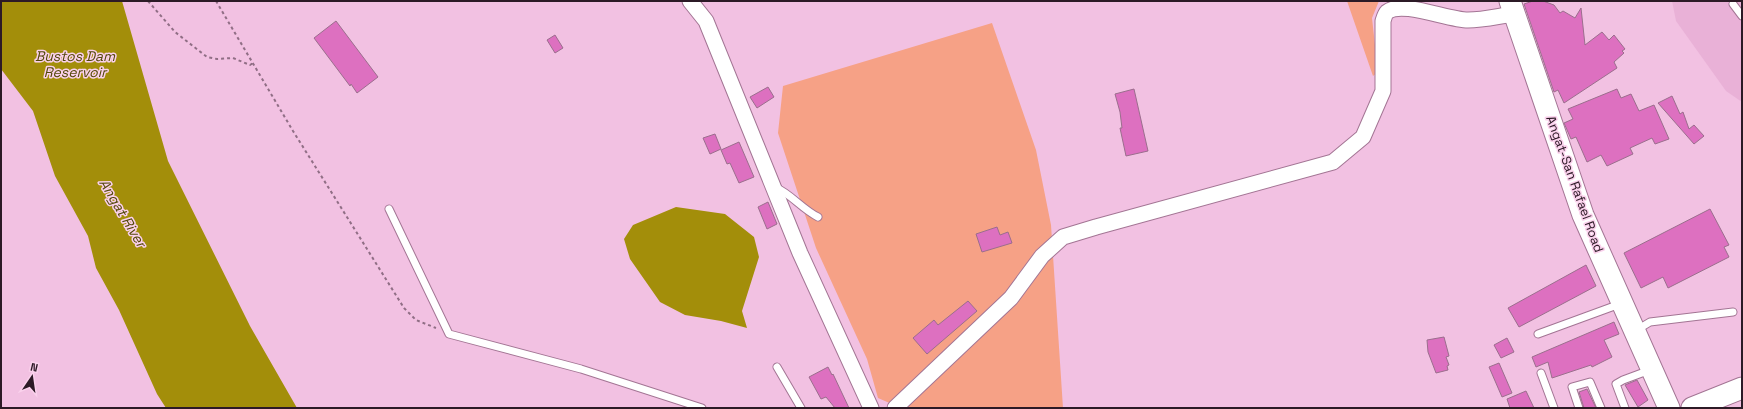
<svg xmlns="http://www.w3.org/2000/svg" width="1743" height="409" font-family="'Space Grotesk',sans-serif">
<rect width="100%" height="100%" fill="#f2c1e2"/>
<path fill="#e9b1d7" d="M1672 1H1742V102L1726 91 1676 21Z"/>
<path fill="#f6a186" d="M1347 1H1379L1372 18 1378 72 1373 76Z
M992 23 1036 150 1051 225 1063 408H901L878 398 867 359 816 248 778 133 783 86Z"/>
<path fill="#a38e0a" d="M1 1H122L168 161 250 326 297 408H166L157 394 119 310 96 268 88 236 55 176 33 111 1 69Z
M676 207 725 214 754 237 759 257 742 311 747 328 721 321 685 315 660 302 630 259 624 239 633 225Z"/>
<path fill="#dd70c0" stroke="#9b6e8d" d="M1533 1H1543L1554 5 1560 13 1563 11 1575 18 1581 8 1585 45 1602 32 1609 40 1614 35 1625 49 1622 51 1624 53 1614 62 1617 68 1564 103 1558 90 1554 92 1524 4Z
M336 21 378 77 357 93 351 84 350 86 314 38Z
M555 35 563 48 555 53 547 40Z
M768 87 774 97 757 108 750 97Z
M1134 89 1148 151 1126 156 1120 128H1122L1120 112 1115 94Z
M1617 89 1621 98 1631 94 1639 111 1654 105 1669 139 1655 144 1652 138 1630 148 1633 154 1607 166 1601 155 1587 162 1576 137 1571 139 1564 123 1573 119 1568 109Z
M1672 96 1680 114 1683 112 1689 129 1694 125 1704 136 1694 144 1658 103Z
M715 134 721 149 710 154 703 138Z
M739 142 754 177 739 183 730 163 727 164 721 150Z
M768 202 777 224 767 229 758 207Z
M1710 209 1729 245 1724 247 1729 257 1668 288 1663 277 1641 288 1624 253Z
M997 227 1000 235 1008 232 1012 243 982 252 976 234Z
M1586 265 1596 286 1519 327 1508 308Z
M968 301 977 311 927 354 913 338 934 320 938 325Z
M1614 322 1619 334 1604 340 1612 357 1592 367 1591 365 1552 378 1548 362 1536 367 1532 357Z
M1444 337 1449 356 1446 357 1449 365 1447 366 1448 370 1436 373 1428 352 1427 340Z
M1507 338 1514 352 1501 358 1494 345Z
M1499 363 1512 393 1502 397 1489 367Z
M828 367 832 375 833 374 849 408H835L826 397 821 399 809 377Z
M1637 380 1648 400 1638 407 1625 385Z
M1587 389 1596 408H1584L1579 392Z
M1526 391 1534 408H1510L1507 399Z"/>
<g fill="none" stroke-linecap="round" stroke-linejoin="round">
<g stroke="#a37594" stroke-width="9">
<path id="lane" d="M1733 4 1742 16
M775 187C791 194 802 209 818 217
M389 209 449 334 581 369 702 408
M1635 331 1650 322 1733 312
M1538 334 1620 304
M777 367 801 408
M1541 373 1554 408
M1579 408 1572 387 1590 382 1601 408
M1625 408 1616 384 1623 380 1650 370"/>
</g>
<g stroke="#a37594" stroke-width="17">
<path id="street" d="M690 1 706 21 800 253 871 408
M895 408 1011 298 1042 256 1063 237 1096 227 1333 162 1363 137 1383 91V21C1384 18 1385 14 1387 12 1402 0 1448 20 1468 20 1483 20 1499 16 1514 14"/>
</g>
<g stroke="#a37594" stroke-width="23">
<path id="secondary" d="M1510 1 1583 215 1669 408
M1692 408 1742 388"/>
</g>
<path stroke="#906e85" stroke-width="2" stroke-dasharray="3 3" stroke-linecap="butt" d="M148 1 175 32 207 57 217 59 233 58 250 65 253 63
M216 1 293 131 404 308 416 320 436 328"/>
<use href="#lane" stroke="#fff" stroke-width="7"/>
<use href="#street" stroke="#fff" stroke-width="15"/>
<use href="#secondary" stroke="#fff" stroke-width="21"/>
</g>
<g text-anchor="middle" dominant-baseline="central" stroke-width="3" stroke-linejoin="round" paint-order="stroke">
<g font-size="13" fill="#2c1a26" stroke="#fad1ec">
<text transform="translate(1575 184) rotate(70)">Angat-San Rafael Road</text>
</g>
<g font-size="14" font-style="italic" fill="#534809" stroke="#fad1ec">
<text x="75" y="56">Bustos Dam<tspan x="75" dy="16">Reservoir</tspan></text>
<text transform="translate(123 213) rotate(59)">Angat River</text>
</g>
</g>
<rect width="1743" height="409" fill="none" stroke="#2c1a26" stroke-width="4"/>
<g transform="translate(32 377) rotate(13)" stroke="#fad1ec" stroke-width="3" paint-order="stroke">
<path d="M0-3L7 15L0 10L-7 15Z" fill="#2c1a26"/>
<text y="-6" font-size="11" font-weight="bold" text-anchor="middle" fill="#2c1a26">N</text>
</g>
</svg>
